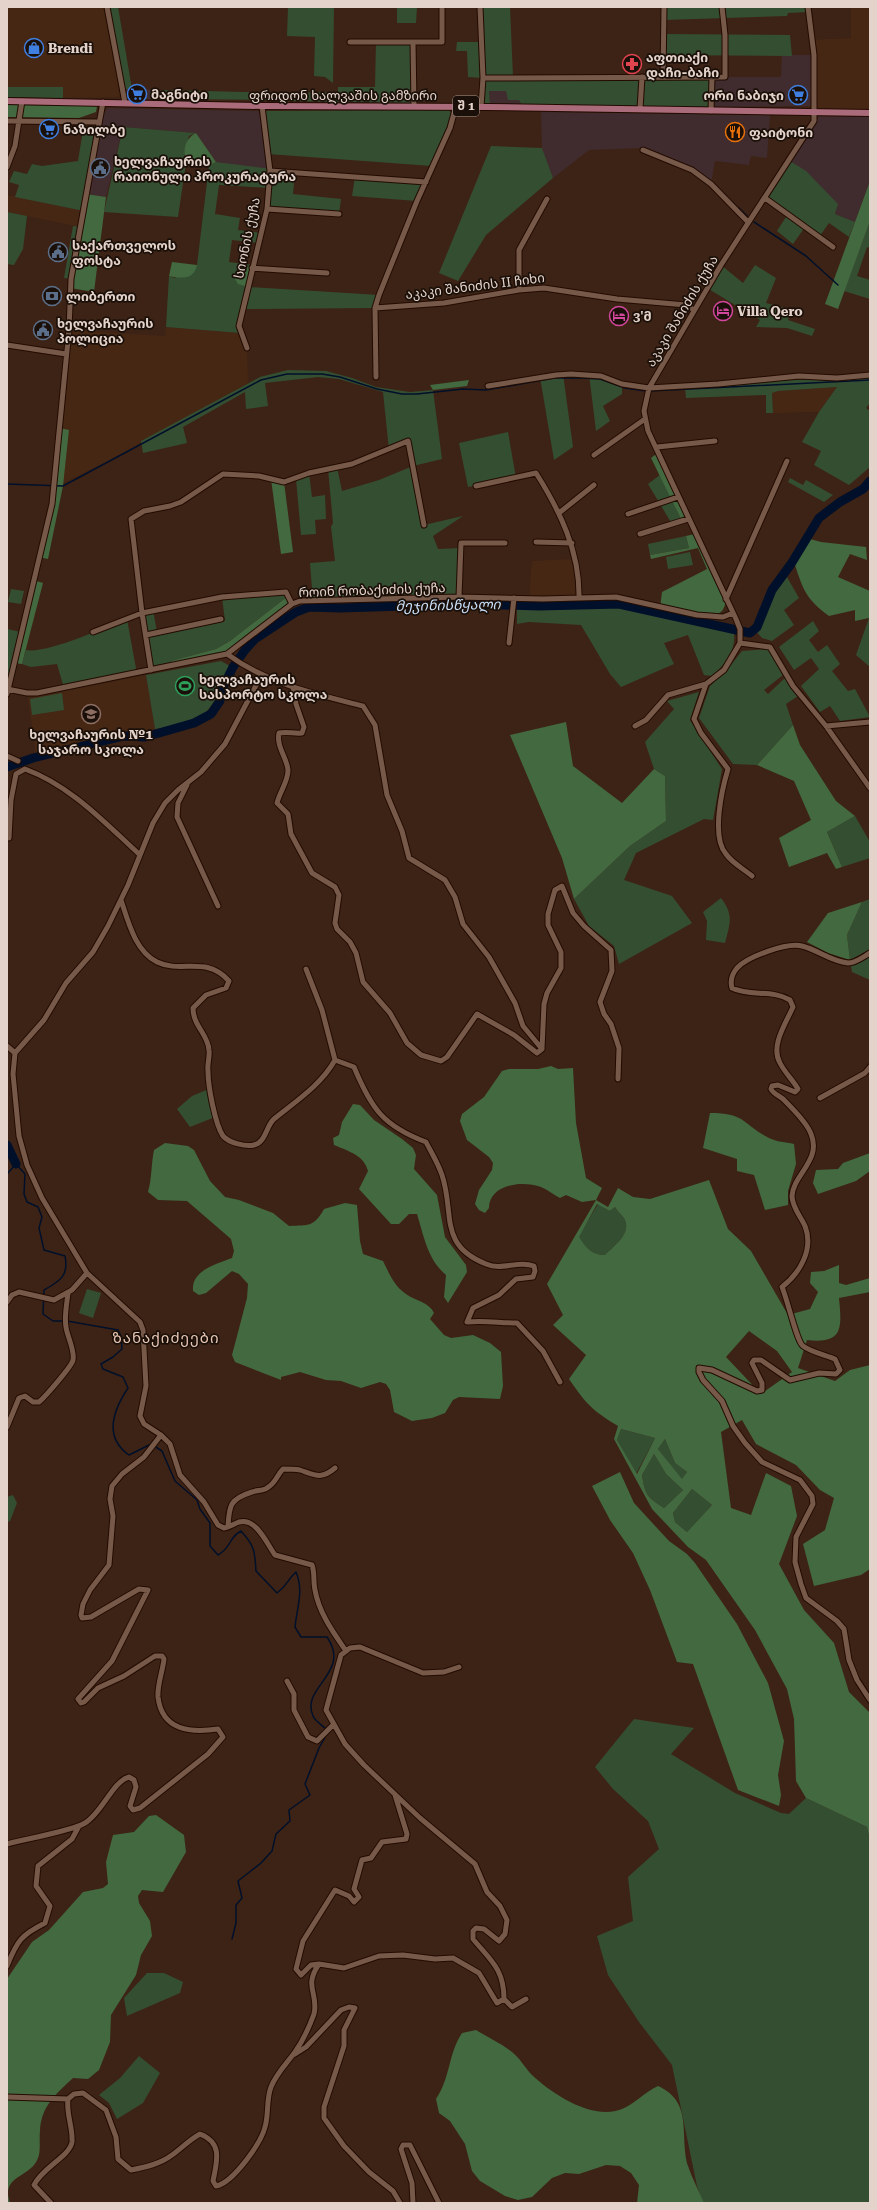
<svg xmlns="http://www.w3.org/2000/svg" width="877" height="2210" font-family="'Roboto Serif','Noto Sans Georgian',serif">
<rect width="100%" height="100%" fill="#3d2315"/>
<path fill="#402c2e" d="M782 55H814L815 106 711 107 712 77H781Z
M123 89 161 90 162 99H125Z
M489 91H507L519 100 521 104H481L490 103Z
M108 108 258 111 264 124 270 171 216 162 196 133 123 127 106 197 86 194 98 122Z
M541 112 770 115 767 158 751 156 749 165 715 161 711 184 692 170 642 148 589 150 553 178 542 148Z
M819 116 870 117V181L855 222 835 214 838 204 790 161Z"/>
<path fill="#462714" d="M7 7H107L123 89 119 97 63 98V87H7Z
M851 7H870V109L818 110 815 106 812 40 851 38Z
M7 195 84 211 81 227 7 212Z
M166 327 240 333 247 348 248 383 108 461 63 483 69 430 60 428 69 330 165 336Z
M837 387 819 412 773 413 772 393 778 391Z
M575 559 579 598 529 599 532 561Z
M146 675 155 729 133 731 36 754 28 698Z"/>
<path fill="#344e32" d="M107 7H118L132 89H123Z
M288 7H334L333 83 325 77 314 76 315 37 287 36Z
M397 7H417L416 23H397Z
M480 7H510L513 77H712L711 107 521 104 519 100H508L506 91H489L490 104H481L483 78 468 77 467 51H456L457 42H481Z
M664 7H808V12L788 13 787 16 664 20Z
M664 34 790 35 792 56 663 55Z
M376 42H413V103L290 101 289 93 338 92V87H375Z
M7 87H63V98L7 97Z
M161 90 283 93 284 100 162 99Z
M449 110 453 116 432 166 268 154 264 124 266 111Z
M123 127 196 133 189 136 184 157 186 163 178 217 104 212Z
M83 130 97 131 84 211 15 197 19 185 9 182 14 171 27 174 32 164 42 166 78 161Z
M491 146 542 148 553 178 486 235 458 281 439 273Z
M790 161 806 171 838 204 835 214 855 222 849 237 829 223 819 237 805 227 793 244 777 231 788 214 765 198Z
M216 162 295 172 293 194 341 199 339 214 267 209 269 188 219 185 215 214 240 218 238 230 261 233 258 243 232 240 229 262 253 265 248 287 379 295 375 308 243 309 240 333 166 327 169 276 175 278 197 265 209 166Z
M355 177 426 182 417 201 352 196Z
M7 212 27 216 23 249 14 265 7 264Z
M870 221V248L867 247 857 276 870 280V299L844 291Z
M73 226 81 227 71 279 64 278Z
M721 265 743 283 755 265 776 278 766 303 792 310 788 320 815 329 812 336 787 328 756 327 760 320 707 288Z
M288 370 326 371 352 378 376 387 410 392 433 390 442 459 413 466 424 525 463 516 433 536 438 549 461 548 459 597 313 601 310 563 335 561 331 527 333 523 328 469 337 467 342 491 379 480 413 466 408 441 389 450 383 392 339 379 318 377 265 383 268 406 246 409 245 392 183 427 187 443 143 453 141 441 260 377Z
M563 374 573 447 554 460 540 377Z
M589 374 622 384V394L603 406 610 421 596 431Z
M870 375V403L866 408 870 411V467L849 485 814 465 821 451 802 442 819 412 837 387 778 391 772 393 773 413H766V395L686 398 685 387Z
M508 432 516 478 468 487 459 443Z
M309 473 312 497 325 495 326 519 315 520 316 534 301 535 296 479Z
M660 475 682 521 672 524 648 484Z
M790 478 803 485 806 480 833 495 824 502 788 482Z
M686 536 689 548 650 555 648 544Z
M690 552 693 565 668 569 666 557Z
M787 577 799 598 784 610 794 625 772 641 762 638 755 630C769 614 767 595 787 577Z
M11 589 24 591 21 604 8 602Z
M286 592 288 596 230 641 216 649 171 661 172 666 151 670 142 613 153 610 157 632 225 621 222 597Z
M607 606 642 611 734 632C736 652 726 663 712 676L704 675 688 635 664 643 674 664 621 687 610 674 581 625 529 622 517 624V608Z
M869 618H870V667L856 655Z
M127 619 137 674 64 688 57 664 31 667 22 664 26 650C47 654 106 627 127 619Z
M813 621 819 631 809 640 818 652 827 645 840 664 832 671 848 691 855 689 870 717 840 721 830 706 820 712 801 686 819 669 811 658 794 670 779 647Z
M7 629 21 632 7 689Z
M769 649 783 675 764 690 768 694 785 678 798 696 786 704 793 725 757 765 733 764 699 718 710 686 726 671 742 651Z
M221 661 230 666C222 685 213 714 192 722 180 726 167 727 155 729L146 675Z
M699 692 690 720 722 769 713 820 704 819 636 853 624 880 672 896 692 923 619 964 614 946 589 926 574 899 630 846 666 821 665 776 654 769 645 742 674 709 667 701Z
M62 693 64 710 32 715 30 699Z
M855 816 870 842V858L842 867 827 832Z
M721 898C734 915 730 923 725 943L706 940 707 921 703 912Z
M870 899V949L850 960 847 935 862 902Z
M870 957V980L852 972 851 966Z
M209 1089 215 1117 190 1127 177 1109 192 1096Z
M598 1204 610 1211 615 1207C617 1211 621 1214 623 1217 634 1232 614 1246 605 1255 592 1255 586 1248 578 1237Z
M87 1289 101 1293 93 1318 79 1313Z
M621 1429 655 1438 636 1474 617 1440Z
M665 1439 675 1463 687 1472 682 1480 658 1449Z
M654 1454 666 1474 683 1490 664 1508C647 1497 645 1495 642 1475Z
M692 1489 712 1505 687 1532 675 1522 673 1513Z
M13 1495 17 1503 10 1521 7 1522V1497Z
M634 1719 694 1728 671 1754 735 1793 781 1813 789 1814 806 1798 867 1827 870 1841V2203H703L697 2186 672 2065 639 2022 608 1975 597 1936 633 1921 628 1877 659 1849 648 1821 613 1789 595 1767Z
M147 1973H164L183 1982 180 1993 127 2016 124 1998Z
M139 2056 160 2073 143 2103 117 2119 109 2103 99 2095 120 2078Z"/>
<path fill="#42693f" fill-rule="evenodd" d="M7 105 97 106 96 112 79 118 7 117Z
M196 133 216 162 209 166 186 163C183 151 184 139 196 133Z
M870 181V221L838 309 825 304Z
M86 194 106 197 94 292 70 288Z
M172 262 197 265C194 279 183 279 169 276Z
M253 265 248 287 238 284 235 279C238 270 245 268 253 265Z
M469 380 467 386 433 390 430 385Z
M60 428 69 430 63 486 48 559 39 557 52 504Z
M659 452 688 519 682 521 651 458Z
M271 479 284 482 293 552 281 554Z
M695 534 726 599C725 609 722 613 713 616L660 608 662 592 707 569 698 548 651 559 650 555 689 548 686 536Z
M810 539 821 542 866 547 867 560 850 554 838 577 870 591 869 618 855 621V610L829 616C807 600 803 590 795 565Z
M33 580 43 583 22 664 14 663Z
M288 596 292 604 227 654 172 666 171 661 216 649 230 641Z
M566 722 573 766 622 803 654 769 665 776 666 821 630 846 574 899 562 858 510 735Z
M793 725 800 745 836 801 855 816 827 832 842 867 836 869 827 853 789 867 779 838 811 820 794 781 757 765Z
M862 902 847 935 850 960 828 953 807 942 828 913Z
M551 1066 558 1069 573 1068 576 1123 586 1178 602 1188 596 1200 608 1207 618 1188 633 1197 650 1199 709 1180 728 1229 751 1251 788 1315 810 1309 818 1292 810 1283 811 1272 824 1271 839 1265V1283L846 1285 870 1278V1292L839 1298C842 1329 843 1344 807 1340L798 1368 835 1381 850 1370 870 1365V1569L861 1575 814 1586 803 1544 825 1530 834 1498 820 1490 796 1465 756 1444 742 1420 721 1432 731 1508 751 1515 766 1473 791 1486 797 1516 779 1564 804 1610 834 1643 849 1692 870 1713V1841L867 1827 806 1798 796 1781 794 1719 787 1689 755 1630 706 1560 688 1547 652 1509 614 1439 618 1426C593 1411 586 1404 569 1379L586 1355 553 1325 563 1315 547 1284 596 1200 582 1202 566 1195 560 1198C554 1195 548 1190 541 1187 523 1180 489 1184 489 1208L485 1213 479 1210 475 1204 479 1190 492 1170 493 1163 489 1157 467 1140 460 1121 462 1114 484 1097 502 1071 509 1069H538ZM597 1204 610 1211 615 1207C617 1211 621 1214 623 1217 634 1232 614 1246 605 1255 592 1255 586 1248 579 1237ZM749 1331 777 1351 792 1372 761 1394 726 1357ZM621 1429 655 1438 637 1474 617 1440ZM665 1439 675 1463 687 1472 682 1479 658 1449ZM654 1454 666 1474 683 1490 664 1508C647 1497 645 1495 642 1475ZM692 1489 712 1505 687 1532 675 1522 673 1513Z
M353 1104 360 1105 374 1120 402 1139 413 1148 416 1155 414 1169 437 1195 445 1237 466 1265 467 1272 448 1303 444 1297 446 1275C428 1260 424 1237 417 1214H409L399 1224H391L359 1189 368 1171C364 1155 348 1151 334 1145L333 1138 339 1135 342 1122Z
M710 1113C746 1113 742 1124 769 1138 777 1142 785 1142 794 1144L796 1164 788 1191V1205L765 1210 754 1175 737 1171V1159L703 1148Z
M165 1143 188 1146 194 1150 210 1181 225 1197 239 1200 273 1213 289 1226C309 1225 314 1227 324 1209L345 1203 357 1205 360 1241 363 1254 383 1261C389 1273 394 1286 406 1294 416 1301 429 1302 434 1313L430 1319 444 1335 451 1338 473 1335 490 1343 501 1352 503 1386 500 1399 459 1397 453 1400 445 1413 432 1418 412 1421 394 1412 390 1390 386 1384 380 1382 361 1388 341 1381 326 1380 300 1372 281 1377V1380L235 1362 232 1355 247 1298 248 1284 239 1274 232 1271 206 1293 199 1295 193 1291C191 1270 217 1264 232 1258L234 1251 231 1239 187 1201 158 1200 148 1192C152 1178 151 1165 154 1150Z
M870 1153V1171L856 1181 818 1194 813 1183 816 1170 838 1169 843 1163Z
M620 1472 634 1503 669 1541 687 1554 695 1563 737 1624 768 1683 784 1741 778 1775 781 1795 779 1806 738 1790 693 1664 677 1662 650 1590 633 1553 610 1520 592 1486Z
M156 1815 184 1835 186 1852 163 1892 142 1890 138 1896 139 1903 150 1921 152 1936 141 1955 136 1975 111 2015 110 2042 99 2070 88 2079 73 2078C56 2094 41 2106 40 2131 39 2139 41 2151 38 2158 31 2178 0 2175 10 2203H7V1979L32 1942 49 1930 83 1892 103 1888 108 1884 106 1862 113 1835 134 1832 149 1816Z
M476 2030C487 2037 501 2043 512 2052 520 2058 525 2068 532 2075 552 2094 593 2121 622 2109 633 2105 645 2092 658 2086 694 2102 679 2136 688 2166 692 2178 699 2191 704 2203H637L639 2185 631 2173 620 2166 606 2165 579 2174 565 2173 552 2178 532 2197 518 2200 505 2196 480 2181 472 2171 465 2144 450 2121 439 2113 436 2099C451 2076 448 2054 462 2033Z"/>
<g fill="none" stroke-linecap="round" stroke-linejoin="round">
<path stroke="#00102a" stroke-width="1.5" d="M739 208 747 216
M754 222 806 256 838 285
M650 391 870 380
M7 484 63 486 261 380 287 374H322L340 377 377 389 402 394H417L463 389 486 390 554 378H582L600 379 625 388 646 391
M7 1174 16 1164 25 1174 24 1194 27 1202 38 1207 42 1217 39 1228 44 1250 65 1256C69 1276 60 1281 44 1290L43 1314 53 1321H64
M67 1321 118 1330 121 1336 122 1349 113 1357 101 1364 103 1369 123 1377 128 1388C114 1409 103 1437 129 1455L151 1444 162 1451 175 1481 197 1500 200 1509 210 1523V1546L218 1555C233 1546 227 1539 241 1531 254 1545 255 1551 256 1571L277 1593C288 1585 287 1580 296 1572 304 1591 297 1607 295 1627L301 1637H327C352 1673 300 1687 313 1716 315 1721 322 1725 326 1729
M232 1939 236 1923V1905L242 1898 238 1881 261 1863 272 1851 276 1834 290 1821 289 1810 310 1795 305 1784 319 1748 328 1732"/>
<path stroke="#00102a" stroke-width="9" d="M7 767 33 758 124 736 145 737 194 723 211 714 220 701 221 691 233 667 245 650 255 639 296 612 309 607 340 608 470 604 539 606 619 604 750 633 757 627 772 590 791 564 819 518 840 502 863 489 870 481
M7 1145 16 1164"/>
<g stroke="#230b01" stroke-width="7">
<path id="minor" d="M107 7 125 103
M480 7 483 78 481 107
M808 7 814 55V121L721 265 649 388 644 411 648 431 736 619 740 629V643L770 647 793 686 826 726 870 788
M350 42H442V7
M413 42 414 106
M663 77 664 7
M483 78 725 77V35L722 7
M640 109 642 77
M711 111 712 77
M7 121 98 122
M643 150 692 170 711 184 748 222
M7 167 15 146 22 101
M270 171 426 182
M765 198 833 247
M267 209 339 214
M252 268 327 273
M519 290V250L547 199
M375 308 444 303 519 290 544 288 617 299 686 305 694 310
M7 345 66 354
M247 348 239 326 267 209 270 171 262 106
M376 377 375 308 379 295 417 201 450 128 456 106
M488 386 556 375 571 374 601 376 622 384 649 388 718 384 799 376 837 378 870 375
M657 447 715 441
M594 455 645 419
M476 486 536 473C560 511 580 552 579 598
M559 513 594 485
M628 514 678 497
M640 534 688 519
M536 542 572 543
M459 597 461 543H505
M726 599 787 461
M93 632 142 613 222 597 286 592 292 604
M146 635 221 619
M509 643 514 598
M740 643 724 670 706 684 694 719 701 733 728 769C722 789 711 837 726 854 732 863 744 869 752 876
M227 654C268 684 315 694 363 706L375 725 387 795 402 831 409 858 445 880 455 897 463 924 489 957 515 1003 523 1026 542 1049
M151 670 142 613 131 519 144 511 170 506 181 502 223 474 259 476 284 482 309 473 352 464 408 441 424 525
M261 676 225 744 201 772 178 790 165 803 153 823 128 885 108 926 93 952 66 983 44 1020 15 1053 13 1074 19 1136 27 1165 42 1198 87 1273 140 1322 143 1330 146 1386 140 1416 144 1424 161 1435 170 1444 180 1475 204 1502 218 1525 224 1528C229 1527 234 1524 239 1522 256 1517 267 1544 275 1555L312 1565C315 1573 313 1581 315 1590 319 1613 333 1632 346 1651
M293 687 296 704 304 727 302 733C293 734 288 731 279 733 276 746 287 758 288 770 288 782 280 791 277 803L288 814 291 834 312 873 335 887 339 895 335 923 337 929 350 942 356 953 363 982 390 1013 407 1043 421 1055 441 1061 447 1057 477 1014 514 1035 537 1053 542 1049 544 1004 547 993 561 968V952L548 925V914L555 890 562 886 573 913 584 926 611 950 612 971 600 1002 604 1014 611 1024 619 1048 618 1079
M7 689 27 693H37L227 654 292 604 300 601 459 597 543 599 616 597 697 615 723 617 733 613
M7 694 52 504 69 330 71 279 103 102
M635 726 646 720 668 695 706 684
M826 726 870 722
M7 756 18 761
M187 785 178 803 177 817 218 906
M9 838 11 800 16 774 25 769C71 786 104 822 140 855
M121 900C128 921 135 951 157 962 182 974 206 955 229 981L226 988 206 995 193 1008C193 1026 208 1034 209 1050 210 1057 207 1064 208 1071 208 1086 215 1124 223 1136 229 1143 246 1147 254 1145 266 1142 266 1126 274 1119 296 1101 321 1085 335 1060
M870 953C863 957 856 963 848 963 830 961 818 950 802 946 787 942 747 957 737 968 732 974 730 981 732 988 750 997 772 989 790 1000L793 1007C786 1023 770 1046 780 1063 785 1073 793 1080 798 1089L795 1092 778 1085 772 1086 771 1089C774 1095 781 1096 785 1101 792 1108 808 1125 811 1134 822 1160 793 1175 792 1196 792 1207 801 1217 805 1226 814 1249 800 1273 782 1287 787 1298 797 1342 803 1346 811 1352 825 1355 835 1359L840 1370 836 1374 819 1373 790 1380 761 1360H754L752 1363 762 1383V1390L757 1391 712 1370 699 1368V1372L703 1380 722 1401 733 1426 745 1443 762 1462 800 1480 812 1496 813 1504 796 1537 795 1562 801 1584 806 1598 837 1621 844 1629 849 1660 857 1680 870 1700
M306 969 322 1010 335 1060 354 1067C371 1108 383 1126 426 1142 431 1152 438 1163 442 1175 455 1214 438 1245 486 1264 502 1271 518 1260 534 1266L535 1271 533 1277 516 1279 499 1295 473 1308 467 1322C484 1320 500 1323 517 1323L543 1351 560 1382
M7 1046 15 1053
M820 1098 865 1073 870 1067
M7 1302 12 1295 19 1292 54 1300 72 1290 87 1273
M7 1427 19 1398 25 1396 33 1402H39C45 1397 72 1366 73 1360 75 1350 67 1336 66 1327 64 1316 67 1303 68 1293
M228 1527C229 1505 230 1499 252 1492 257 1490 263 1491 267 1488 276 1483 277 1475 283 1469 289 1469 295 1469 300 1470 315 1475 321 1480 335 1468
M459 1667 444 1672 423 1673 360 1647 350 1648 341 1655 326 1710 345 1744 364 1765 420 1818 475 1864 487 1892 500 1906 507 1920 505 1934 499 1941 484 1929 476 1928 473 1931V1939C491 1961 504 1969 504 1999
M287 1681 294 1694V1710L308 1737 317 1741 334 1724
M7 1844C25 1839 72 1831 85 1823 102 1813 113 1781 129 1777L134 1780 136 1787 130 1806 133 1810 140 1808 208 1754 223 1737 218 1729C191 1733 162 1731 158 1697 157 1685 163 1670 164 1659L162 1656H155L124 1676 98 1688 84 1702 81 1703 78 1699 112 1661 148 1590 139 1589 91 1617 82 1618 81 1615 83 1604 90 1590 109 1565 113 1516 110 1499 112 1486 122 1474 144 1457 161 1435
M319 1964 311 1965 301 1975 296 1969 303 1941 335 1890 349 1896 354 1902 359 1897 354 1889 362 1860 371 1858 382 1842 406 1839 407 1834 395 1795
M7 1966C17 1941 21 1935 45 1923L50 1906 36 1886 38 1866 72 1839 79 1826
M295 2054 306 2047 341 2010 349 2007 355 2008 344 2030V2046L324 2107V2118L344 2146 369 2172 393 2191 400 2203
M7 2097 68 2099
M51 2203 34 2185C42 2168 70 2156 72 2142 73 2127 66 2114 68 2099L74 2094 83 2093 106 2110 116 2137 118 2159 131 2170C146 2167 160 2164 172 2155 182 2148 189 2140 200 2134 223 2143 217 2161 213 2181L216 2186C233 2183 261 2143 265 2127 269 2114 266 2100 271 2087 276 2074 287 2063 295 2052 302 2042 310 2025 314 2014 319 1993 303 1987 319 1964L344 1968 379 1956 403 1955 435 1959 453 1958 479 1973 497 2003 504 1999 512 2007 526 1999
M413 2203 412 2183 401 2149 403 2145H410L439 2203"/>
</g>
<g stroke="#230b01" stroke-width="8">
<path id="major" d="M7 101 262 106 487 107 870 113"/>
</g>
<use href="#minor" stroke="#765949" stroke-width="5"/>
<use href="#major" stroke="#aa6c7b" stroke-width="6"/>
</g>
<defs>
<g id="shop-ring" transform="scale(1)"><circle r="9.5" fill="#1b1009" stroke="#3f7fe0" stroke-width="1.5"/><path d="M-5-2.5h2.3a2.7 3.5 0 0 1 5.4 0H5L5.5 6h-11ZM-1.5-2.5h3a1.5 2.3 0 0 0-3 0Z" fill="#3f7fe0"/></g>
<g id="pharmacy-ring" transform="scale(1)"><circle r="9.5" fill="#1b1009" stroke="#e0444e" stroke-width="1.5"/><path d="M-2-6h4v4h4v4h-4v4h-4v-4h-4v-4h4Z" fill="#e0444e"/></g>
<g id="supermarket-ring" transform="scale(1)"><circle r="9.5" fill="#1b1009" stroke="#3f7fe0" stroke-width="1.5"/><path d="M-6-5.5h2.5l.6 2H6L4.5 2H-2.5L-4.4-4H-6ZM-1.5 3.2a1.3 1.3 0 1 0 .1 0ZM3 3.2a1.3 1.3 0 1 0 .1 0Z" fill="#3f7fe0"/></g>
<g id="restaurant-ring" transform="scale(1)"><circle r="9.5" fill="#1b1009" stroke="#e8710a" stroke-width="1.5"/><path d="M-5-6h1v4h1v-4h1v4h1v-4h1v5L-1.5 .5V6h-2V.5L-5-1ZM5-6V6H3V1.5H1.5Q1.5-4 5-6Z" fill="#e8710a"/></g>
<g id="civic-ring" transform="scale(1)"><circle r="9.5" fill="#1b1009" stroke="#5c6f8a" stroke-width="1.5"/><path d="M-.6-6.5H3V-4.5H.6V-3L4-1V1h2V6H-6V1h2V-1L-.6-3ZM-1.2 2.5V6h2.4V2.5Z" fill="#5c6f8a"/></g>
<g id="bank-ring" transform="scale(1)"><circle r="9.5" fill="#1b1009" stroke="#5c6f8a" stroke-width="1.5"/><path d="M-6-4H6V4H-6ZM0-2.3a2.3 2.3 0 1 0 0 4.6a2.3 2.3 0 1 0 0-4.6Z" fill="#5c6f8a"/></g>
<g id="hotel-ring" transform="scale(1)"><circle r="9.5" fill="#1b1009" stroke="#d1479c" stroke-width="1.5"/><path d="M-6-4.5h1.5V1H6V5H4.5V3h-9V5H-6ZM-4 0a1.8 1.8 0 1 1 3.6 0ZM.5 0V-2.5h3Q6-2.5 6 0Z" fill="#d1479c"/></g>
<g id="stadium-ring" transform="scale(1)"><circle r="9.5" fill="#1b1009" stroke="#2e9e5b" stroke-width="1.5"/><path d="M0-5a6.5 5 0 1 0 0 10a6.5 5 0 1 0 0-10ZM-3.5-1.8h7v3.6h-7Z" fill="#2e9e5b"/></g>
<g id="school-ring" transform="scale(1)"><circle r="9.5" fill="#1b1009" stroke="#8d6e63" stroke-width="1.5"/><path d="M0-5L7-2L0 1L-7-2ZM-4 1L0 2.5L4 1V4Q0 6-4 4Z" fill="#8d6e63"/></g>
</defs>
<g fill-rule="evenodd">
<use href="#shop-ring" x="34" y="48"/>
<use href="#pharmacy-ring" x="632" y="64"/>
<use href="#supermarket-ring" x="137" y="94"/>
<use href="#supermarket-ring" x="798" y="95"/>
<use href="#supermarket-ring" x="49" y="129"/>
<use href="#restaurant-ring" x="735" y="132"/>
<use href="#civic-ring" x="100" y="168"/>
<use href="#civic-ring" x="58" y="252"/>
<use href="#bank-ring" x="52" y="296"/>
<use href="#hotel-ring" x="723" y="311"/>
<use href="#hotel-ring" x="619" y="316"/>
<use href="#civic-ring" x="43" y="330"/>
<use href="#stadium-ring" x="185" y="686"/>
<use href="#school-ring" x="91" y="714"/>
</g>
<g text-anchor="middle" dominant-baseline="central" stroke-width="3.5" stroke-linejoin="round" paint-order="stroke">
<rect fill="#1b1009" stroke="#a89890" stroke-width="1" x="453" y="96" width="26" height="20" rx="3"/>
<g font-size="12" font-weight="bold" fill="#e4d3ca">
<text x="466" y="106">შ 1</text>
</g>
<g font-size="13" font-weight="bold" fill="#e4d3ca" stroke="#1b1009" text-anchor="start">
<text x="48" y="48">Brendi</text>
<text x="646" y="57">აფთიაქი<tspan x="646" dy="15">დაჩი-ბაჩი</tspan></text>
<text x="151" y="94">მაგნიტი</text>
<text x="784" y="95" text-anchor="end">ორი ნაბიჯი</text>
<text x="63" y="129">ნაზილბე</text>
<text x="749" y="132">ფაიტონი</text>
<text x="114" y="161">ხელვაჩაურის<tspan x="114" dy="15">რაიონული პროკურატურა</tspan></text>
<text x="72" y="245">საქართველოს<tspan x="72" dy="15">ფოსტა</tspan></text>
<text x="66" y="296">ლიბერთი</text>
<text x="737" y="311">Villa Qero</text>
<text x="633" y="316">3'მ</text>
<text x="57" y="323">ხელვაჩაურის<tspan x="57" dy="15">პოლიცია</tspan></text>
<text x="199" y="679">ხელვაჩაურის<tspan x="199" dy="15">სასპორტო სკოლა</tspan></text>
<text x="91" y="734" text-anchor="middle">ხელვაჩაურის №1<tspan x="91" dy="15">საჯარო სკოლა</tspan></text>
</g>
<g font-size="13" fill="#e4d3ca" stroke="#1b1009">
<text x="343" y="95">ფრიდონ ხალვაშის გამზირი</text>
<text transform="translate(247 238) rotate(-78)">სიონის ქუჩა</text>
<text transform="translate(475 286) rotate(-7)">აკაკი შანიძის II ჩიხი</text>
<text transform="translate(682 311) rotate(-59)">აკაკი შანიძის ქუჩა</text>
<text transform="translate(372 590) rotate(-2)">როინ რობაქიძის ქუჩა</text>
</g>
<g font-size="14" font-style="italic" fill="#c8dff9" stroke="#1b1009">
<text transform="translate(448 605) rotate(-1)">მეჯინისწყალი</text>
</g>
<g font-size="15" letter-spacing="1" fill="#e7c5b3" stroke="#1b1009">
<text x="166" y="1338">ზანაქიძეები</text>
</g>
</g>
<rect width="877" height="2210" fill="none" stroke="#e4d3ca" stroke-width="16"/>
</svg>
